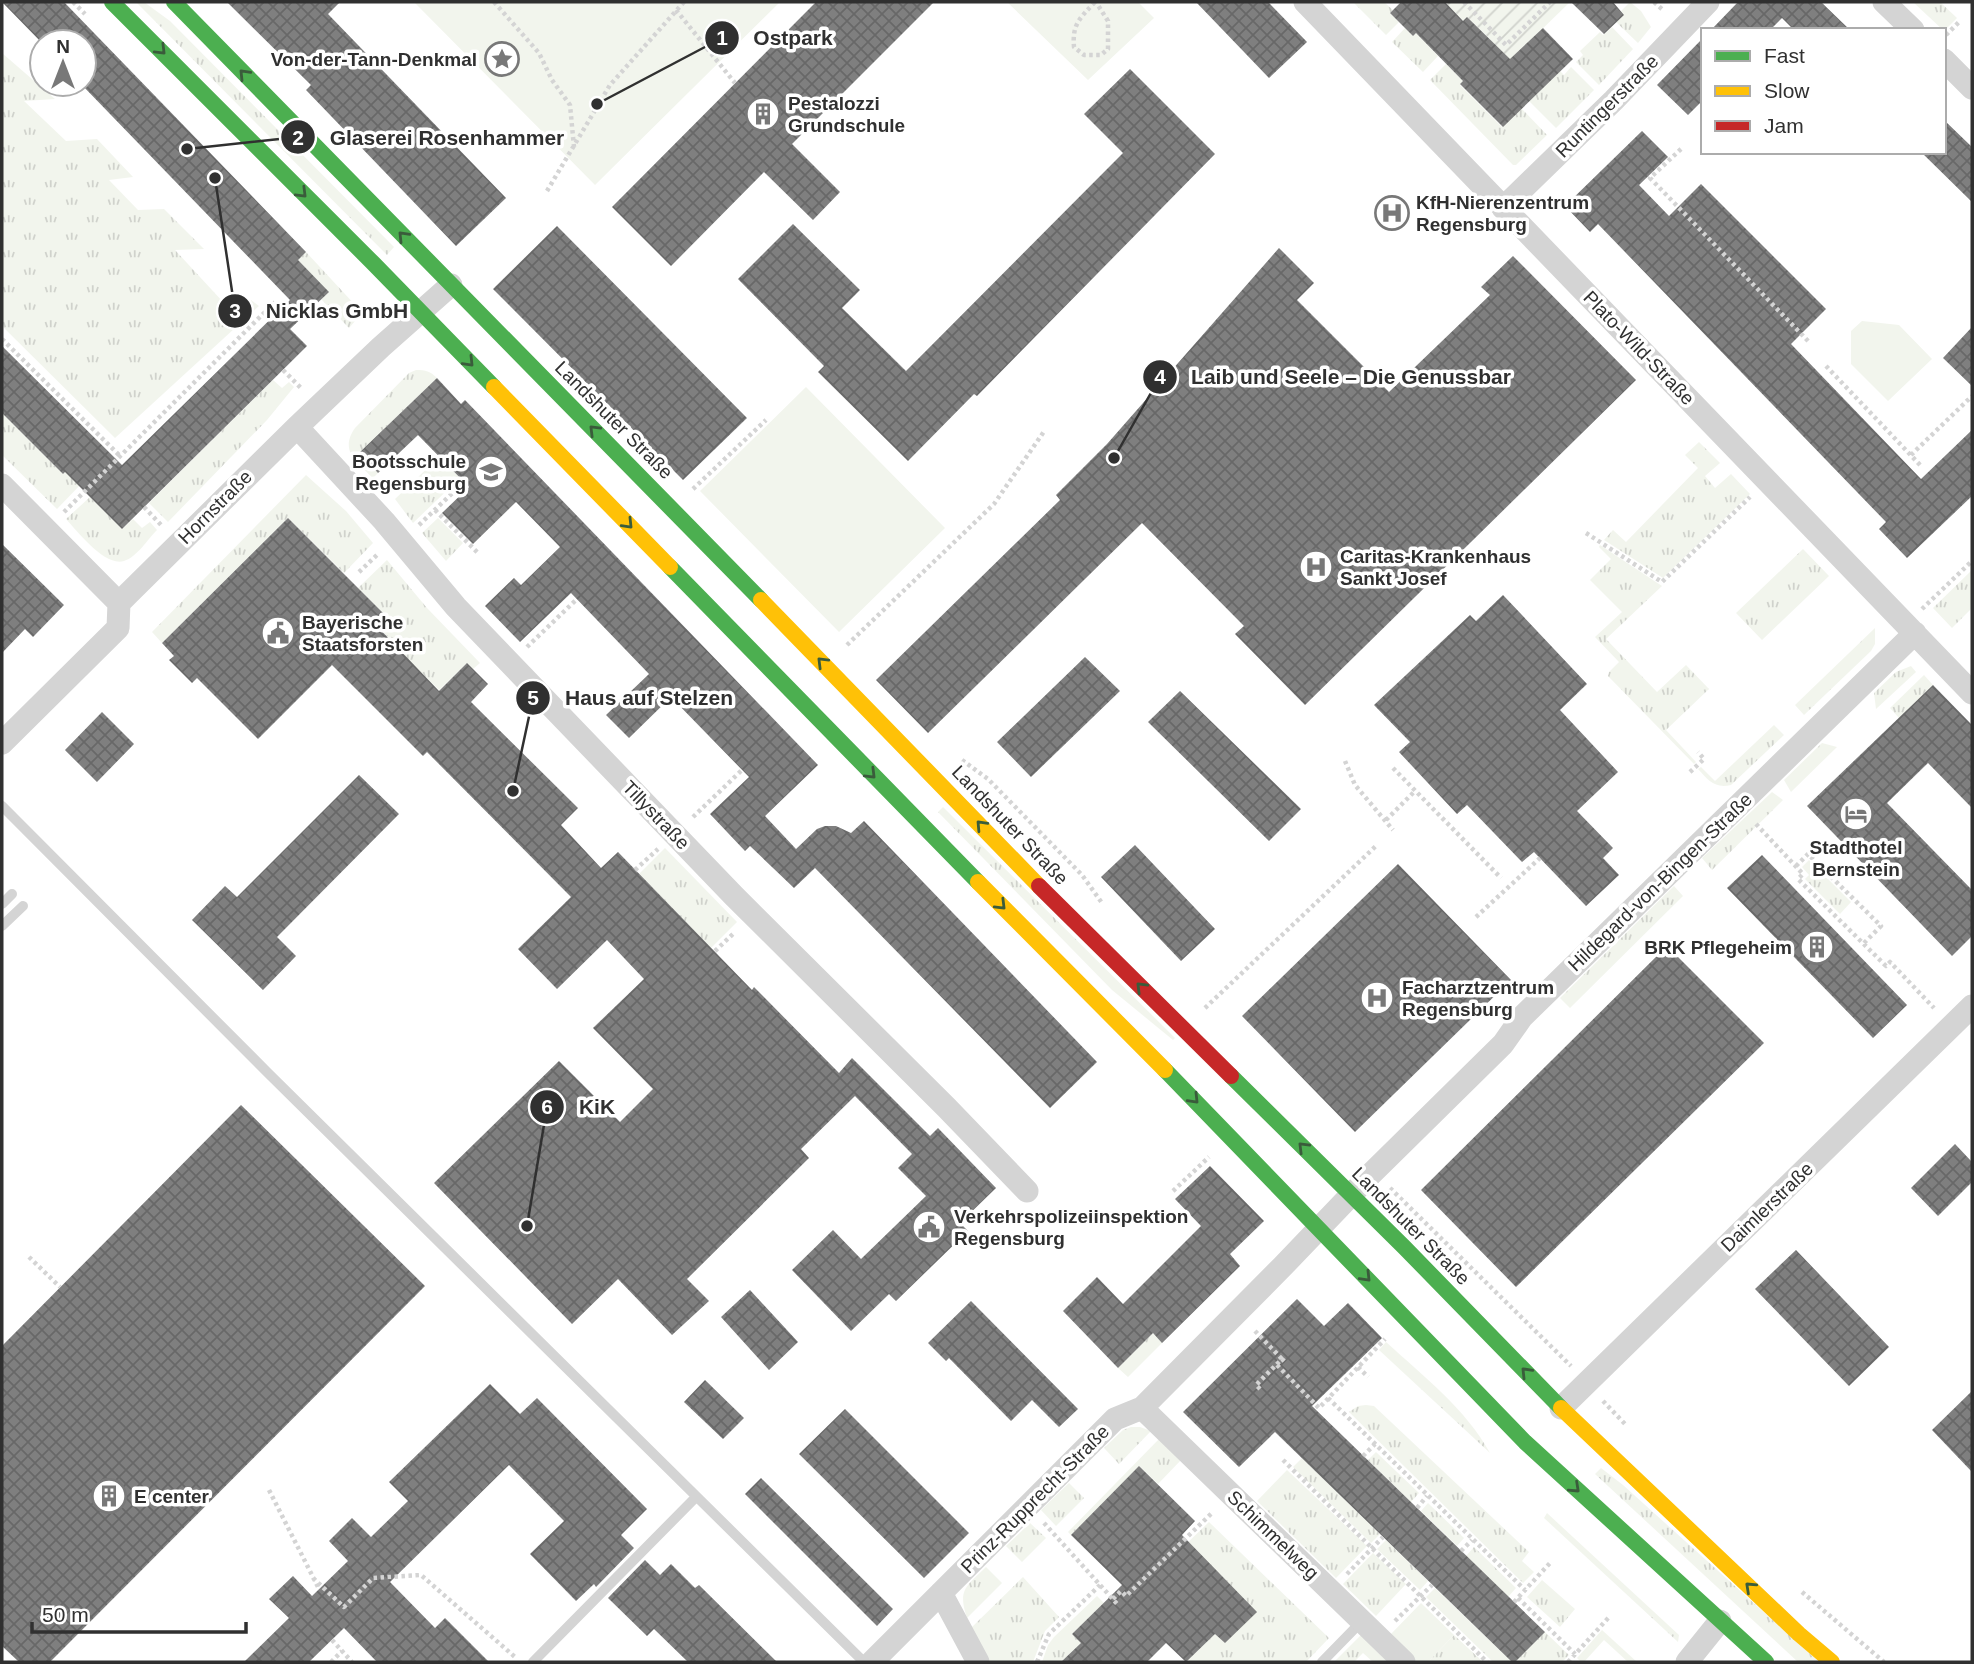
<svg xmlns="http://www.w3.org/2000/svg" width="1974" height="1664" font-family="Helvetica,sans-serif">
<defs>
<pattern id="grass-tufts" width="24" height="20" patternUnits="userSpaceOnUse" patternTransform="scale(1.75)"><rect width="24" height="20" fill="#f2f5ed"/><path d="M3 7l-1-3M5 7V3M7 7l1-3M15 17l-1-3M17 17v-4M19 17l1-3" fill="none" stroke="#d0d2cc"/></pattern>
<pattern id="garden-furrows" width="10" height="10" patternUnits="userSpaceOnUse" patternTransform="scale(1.75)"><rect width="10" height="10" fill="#f2f5ed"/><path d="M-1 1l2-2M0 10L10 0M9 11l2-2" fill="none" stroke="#d0d2cc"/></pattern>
<pattern id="building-cross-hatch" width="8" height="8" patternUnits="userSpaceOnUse" patternTransform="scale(1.75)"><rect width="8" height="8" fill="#7f7f7f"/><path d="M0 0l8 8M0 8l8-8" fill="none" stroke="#686868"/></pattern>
</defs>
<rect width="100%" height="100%" fill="#fff"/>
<path fill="url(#grass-tufts)" d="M136 2H144L170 21 394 247 387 255Z
M1353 2H1384L1393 10 1390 13 1399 22 1386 35Z
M1630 2 1641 11 1651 27 1638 43 1616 22 1624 15 1621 11Z
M1913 2H1940L1957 18 1944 31Z
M1612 27 1633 49 1599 85 1576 62 1583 55 1580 51 1600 32 1603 35Z
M1405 28 1413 36 1416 33 1438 56 1423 72 1392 42Z
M2 53 55 99 24 101 66 141 97 139 133 177 109 180 138 210 164 209 204 249 175 250 224 303 251 300 259 306 115 438 2 326Z
M1446 64 1463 81 1460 85 1502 127 1521 108 1547 135 1516 165H1513L1430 80Z
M1571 67 1594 90 1556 128 1529 101 1560 71 1564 75Z
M306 252 357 307 356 320 349 328 321 299 328 292 298 260Z
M416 370C426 370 430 371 437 378L359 453 378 473 373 478C357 462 339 451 355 428L409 373Z
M273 380 282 388 289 382 294 387 267 420 168 522 149 503Z
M2 413 63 474 97 440 110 454 57 509 2 455Z
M1699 442 1720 463 1705 476 1715 488 1731 474 1750 494 1663 578 1604 540 1613 530 1626 542 1698 468 1685 455Z
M439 457 460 478 413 523 395 499Z
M306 475 346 511 373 543 344 573 288 518 162 643 152 632Z
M90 497 122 529 133 519 142 528 150 522 157 530C148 539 137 557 124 561 105 567 78 532 66 519Z
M438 518 463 543 446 561 422 533Z
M1600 545 1662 586 1606 639 1657 692 1686 665 1709 689 1666 730 1696 762 1694 764 1608 676 1609 672 1619 662 1595 637 1622 612 1590 580 1611 559 1599 547Z
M1803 549 1829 576 1762 640 1736 613Z
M387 560 427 608 480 663 473 669 467 663 439 690 401 653 385 654 395 644 374 623 384 614 358 588Z
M1972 570V608L1952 628 1933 608Z
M1875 628V644L1871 651 1804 715 1795 705Z
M1911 666 1916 672 1876 709 1874 693 1896 672Z
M1924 675 1933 685 1899 718 1890 708Z
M1774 725 1784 735 1731 785C1715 789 1708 780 1698 769L1701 767 1715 781Z
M1822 743 1837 747 1791 792 1784 780Z
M1772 792 1783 800 1712 870 1702 858Z
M943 807 1175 1038 1173 1040 1112 990 938 812Z
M665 848 737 922 711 948 639 874Z
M1809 860 1851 902 1840 914 1805 879 1809 875 1802 867Z
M1674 886 1683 896 1570 1008 1560 998Z
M1153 1333 1162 1343 1128 1377 1118 1368Z
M1386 1342C1423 1376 1466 1409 1490 1453L1379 1350Z
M1366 1405 1374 1406 1529 1552 1522 1561 1534 1572 1523 1583 1349 1412 1358 1406Z
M1131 1427H1140L1151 1431 1119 1464 1104 1448 1123 1430Z
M1160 1438 1182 1459 1158 1484 1139 1466 1071 1535 1068 1532Z
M1376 1452 1419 1493 1411 1502 1368 1460Z
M1302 1458 1380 1534 1371 1543 1293 1467Z
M1601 1468 1623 1485 1819 1662H1798L1595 1474Z
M1287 1470 1367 1546 1336 1578 1257 1501Z
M1069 1483 1084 1498 1056 1526 1041 1510Z
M1428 1503 1464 1538 1457 1546 1421 1511Z
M1547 1513 1679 1635 1678 1642 1544 1518Z
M1209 1522 1329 1638 1306 1662H1186L1215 1634 1225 1643 1256 1612 1126 1602Z
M1030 1523 1046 1538 1022 1562 1006 1546Z
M1386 1540 1428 1581 1420 1590 1377 1549Z
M1474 1547 1516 1588 1508 1597 1466 1556Z
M1373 1553 1406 1584 1376 1616 1343 1584Z
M986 1567 1002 1583 967 1618C957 1589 967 1586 986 1567Z
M1023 1577 1059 1617 1045 1631 1033 1662H990L971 1628Z
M1542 1580 1575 1609 1560 1627 1527 1597Z
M1435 1588 1512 1662H1493L1426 1597Z
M1097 1596 1104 1603 1072 1634 1081 1643 1061 1662H1042L1048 1645 1054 1637Z
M1602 1630 1637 1662H1628L1604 1640 1584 1662H1581L1577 1658Z
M1545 1632 1569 1655 1562 1662H1515Z
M1361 1635 1389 1662H1373L1363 1653 1354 1662H1334Z
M1454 1635 1483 1662H1428Z"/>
<path fill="#f2f5ed" d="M414 2H780L595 185Z
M1007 2H1138L1154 18 1088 80Z
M1862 321 1899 325 1932 359 1888 401 1851 364V331Z
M806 387 945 528 839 632 700 491Z
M1421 1603 1454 1635 1428 1662H1417L1390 1635Z"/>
<path fill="url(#garden-furrows)" d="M1445 2H1570L1502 68 1490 39 1467 17 1463 21Z"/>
<path fill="url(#building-cross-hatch)" d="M2 2H64L306 252 298 260 329 292 290 329 307 346 122 529 65 472 63 474 2 413V346L122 465 290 300 81 84H84V42L42 43Z
M227 2H340L328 14 506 198 456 246 306 90 311 85Z
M816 2H934L792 144 840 192 813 220 764 172 671 266 612 207Z
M1196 2H1268L1307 42 1269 78Z
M1401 2H1445L1463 21 1467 17 1510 59 1543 28 1573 59 1503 127 1460 84 1463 81 1416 33 1413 36 1390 13Z
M1571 2H1613L1624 15 1604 34Z
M1738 2H1821L1850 30H1794L1782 18 1770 30H1711Z
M1703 38V100L1688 115 1657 85Z
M1130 69 1215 154 977 396 974 394 908 461 818 372 824 366 738 279 793 224 860 290 842 308 906 371 1123 153 1084 114Z
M1944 120 1972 147V202L1921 152H1944Z
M1642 131 1668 157 1639 185 1669 216 1701 184 1826 309 1791 344 1921 479 1972 430V496L1907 558 1879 529 1886 522 1598 224 1590 232 1565 206Z
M557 226 747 418 683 480 493 289Z
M1279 248 1314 283 1297 300 1389 392 1490 295 1481 287 1513 256 1636 380 1305 705 1235 634 1244 626 1142 523 928 733 876 680 1060 500 1056 495 1107 444Z
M1972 327V386L1943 358Z
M437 378 461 404 465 400 818 765 765 816 796 849 817 829 825 826H836L851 833 864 821 1097 1062 1050 1108 815 868 794 888 750 846 745 851 710 814 749 777 671 697 629 738 606 715 649 674 571 593 520 642 485 606 514 578 521 585 560 547 516 502 473 544 442 513 469 487 418 435 378 473 359 453Z
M288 518 384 614 374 623 439 691 467 663 488 684 471 702 578 808 561 825 601 868 618 852 752 990 754 987 839 1073 852 1058 930 1136 938 1128 996 1188 960 1223 968 1231 896 1301 889 1294 851 1331 792 1270 833 1230 861 1259 926 1196 898 1168 912 1154 855 1096 801 1149 809 1158 687 1279 709 1301 672 1335 618 1279 572 1324 434 1183 559 1061 620 1122 653 1089 593 1028 644 979 607 940 557 989 518 949 571 897 427 752 423 756 332 665 258 739 197 678 192 683 169 660 174 656 162 643Z
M2 544 64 605 33 637 25 629 2 653Z
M1503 595 1587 684 1560 710 1618 772 1577 811 1613 848 1603 858 1619 875 1586 906 1534 852 1522 862 1467 805 1457 814 1399 752 1410 742 1374 705 1470 615 1476 621Z
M1085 657 1120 691 1031 777 997 742Z
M1933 685 1972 725V808L1928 763 1887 803 1972 890V936L1952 956 1807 806Z
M1180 691 1301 809 1269 841 1148 722Z
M102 712 134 744 97 782 65 750Z
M359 775 399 814 277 937 296 956 263 990 192 920 225 886 237 897Z
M1135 845 1215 929 1181 961 1101 877Z
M1762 855 1907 1005 1873 1038 1727 888Z
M1398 864 1511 980 1355 1132 1242 1016Z
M1667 946 1764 1043 1516 1287 1421 1190Z
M241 1105 425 1286 50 1662H19L2 1646V1346Z
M1955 1144 1972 1162V1182L1938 1216 1911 1188Z
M1210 1166 1264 1221 1230 1254 1240 1266 1162 1343 1153 1333 1118 1368 1063 1311 1097 1277 1123 1304 1201 1226 1175 1199Z
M1796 1250 1889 1347 1849 1386 1755 1289Z
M750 1290 798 1342 769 1370 721 1317Z
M1297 1299 1324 1326 1348 1303 1382 1338 1312 1406 1545 1632 1515 1662H1512L1275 1432 1239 1467 1183 1412Z
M971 1301 1078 1409 1059 1427 1032 1400 1011 1421 949 1358 946 1361 928 1343Z
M705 1380 744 1418 723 1439 684 1402Z
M490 1384 520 1414 537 1398 647 1509 621 1535 634 1548 596 1587 594 1584 576 1601 530 1554 564 1521 509 1465 390 1582 435 1628 445 1618 489 1662H377L344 1628 309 1662H244L289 1618 269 1599 293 1576 312 1596 348 1561 329 1541 352 1518 371 1537 408 1501 389 1482Z
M1972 1391V1472L1932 1430Z
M845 1409 969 1533 924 1578 799 1454Z
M1139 1466 1195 1521 1182 1535 1257 1612 1225 1643 1215 1634 1186 1662 1166 1643 1147 1662H1061L1081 1643 1072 1634 1122 1585 1071 1535Z
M761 1478 893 1609 877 1626 745 1494Z
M645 1560 660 1575 671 1564 695 1588 699 1585 777 1662H688L654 1629 647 1636 608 1598Z"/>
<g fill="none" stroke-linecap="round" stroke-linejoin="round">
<path stroke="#d4d4d4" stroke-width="4.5" stroke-dasharray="3.5 3.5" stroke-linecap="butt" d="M73 2 85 14
M494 2 539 53 552 80 570 105 574 147
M1095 2C1080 18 1072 24 1074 47L1084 55H1101L1108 49V21L1096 2
M1464 2 1506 45 1550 2
M1654 2 1664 11
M676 10 735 83
M1946 35 1960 21
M1681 149 1650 178 1810 343
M547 191 610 85 684 2
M2 339 120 456
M1826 366 1922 467
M283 370 302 389
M1911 455 1972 396
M693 489 766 420
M144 507 163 527
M435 510 479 554
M64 512 275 302
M419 525 464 482
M1586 533 1662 582 1750 497
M359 572 378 554
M1922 609 1972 561
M847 645 994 504 1045 430
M527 647 577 599
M962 760 988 779 1082 875 1102 903
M1345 761 1355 785 1393 830
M1393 768 1501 878
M1690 772 1704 759 1698 752
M693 817 742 770
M1386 820 1415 791
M1756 824 1803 874 1798 879 1886 966 1890 962 1934 1008
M1796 866 1808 854 1881 926 1863 944
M635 870 658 849
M1476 917 1540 858
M715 951 734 933
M1205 1008 1377 845
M1390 1188 1571 1366
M1173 1191 1209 1157
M29 1257 60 1287
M1255 1331 1282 1359
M1277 1365 1319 1408 1385 1339
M1358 1367 1368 1377
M1260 1389 1256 1385 1282 1359 1286 1363
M1328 1398 1525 1590
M1603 1401 1626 1425
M1363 1456 1375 1444
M1283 1460 1487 1662
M269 1490 319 1589
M1417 1508 1427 1496
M1044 1523 1119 1606
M1461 1551 1472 1540
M1347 1574 1383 1537
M313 1578 344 1607 373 1578 421 1575 515 1657
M1802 1592 1884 1662
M1518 1598 1575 1654
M1113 1599 1121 1591 1126 1596 1213 1512
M1514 1602 1550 1563
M1395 1621 1432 1585
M332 1640 352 1662
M331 1662 342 1651
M1037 1662 1049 1634 1100 1585
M1568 1662 1610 1616"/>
<path stroke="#d4d4d4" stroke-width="10" d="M2 806 268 1073 864 1662
M2 904 12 894
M2 926 23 906
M533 1662 696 1497
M1322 1662 1362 1621"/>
<path stroke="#d4d4d4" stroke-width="23" d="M1305 2 1972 693
M1884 2 1913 30
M1944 60 1972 88
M1503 208 1614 100 1708 2
M297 427 384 521 456 607 734 896 946 1107 1027 1191
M2 485 119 603
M2 743 118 628 119 603 129 593 297 427 381 347 451 285
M1142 1408 1404 1662
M1561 1408 1972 1006
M941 1593 978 1662
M872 1662 1115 1419 1142 1408 1282 1267 1372 1173 1503 1044 1522 1017 1915 633
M1687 1662 1720 1621"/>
<path stroke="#4caf50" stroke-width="16" d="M112 2 373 263 494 387
M174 2 761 600
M670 567 978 882
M1165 1070 1525 1442 1766 1662
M1231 1076 1404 1247 1561 1408"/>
<path stroke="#ffc107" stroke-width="16" d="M494 387 670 567
M761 600 1039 886
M978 882 1165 1070
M1561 1408 1799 1634 1832 1662"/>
<path stroke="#c62828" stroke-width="16" d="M1039 886 1231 1076"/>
</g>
<defs><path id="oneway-chevron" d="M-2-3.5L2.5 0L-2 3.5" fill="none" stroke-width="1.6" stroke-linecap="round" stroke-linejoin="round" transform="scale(1.75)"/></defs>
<g stroke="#3a5c3b">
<use href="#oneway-chevron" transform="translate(161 50) rotate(45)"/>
<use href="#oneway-chevron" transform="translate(244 74) rotate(-134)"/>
<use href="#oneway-chevron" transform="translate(302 193) rotate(45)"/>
<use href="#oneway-chevron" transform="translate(403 236) rotate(-134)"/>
<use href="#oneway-chevron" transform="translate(469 362) rotate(46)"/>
<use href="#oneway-chevron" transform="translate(594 430) rotate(-135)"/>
<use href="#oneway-chevron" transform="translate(628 524) rotate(46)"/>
<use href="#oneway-chevron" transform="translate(822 662) rotate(-135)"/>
<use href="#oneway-chevron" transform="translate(871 774) rotate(45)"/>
<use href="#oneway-chevron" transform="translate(981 825) rotate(-133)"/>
<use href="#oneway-chevron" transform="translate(1001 905) rotate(45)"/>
<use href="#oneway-chevron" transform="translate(1141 987) rotate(-135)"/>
<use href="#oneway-chevron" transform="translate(1194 1099) rotate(46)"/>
<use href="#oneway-chevron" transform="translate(1303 1147) rotate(-135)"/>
<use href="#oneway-chevron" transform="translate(1366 1277) rotate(46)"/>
<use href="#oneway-chevron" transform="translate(1526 1372) rotate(-134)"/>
<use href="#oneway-chevron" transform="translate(1575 1488) rotate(43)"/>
<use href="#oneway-chevron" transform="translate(1750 1587) rotate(-137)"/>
</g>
<defs>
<g id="sight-ring" transform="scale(1.75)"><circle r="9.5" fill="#fff" stroke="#787878" stroke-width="1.5"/><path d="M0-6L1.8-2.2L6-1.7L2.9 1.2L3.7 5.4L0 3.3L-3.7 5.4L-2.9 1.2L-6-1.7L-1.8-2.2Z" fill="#787878"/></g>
<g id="building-ring" transform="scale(1.75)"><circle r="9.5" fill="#fff" stroke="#787878" stroke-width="1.5"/><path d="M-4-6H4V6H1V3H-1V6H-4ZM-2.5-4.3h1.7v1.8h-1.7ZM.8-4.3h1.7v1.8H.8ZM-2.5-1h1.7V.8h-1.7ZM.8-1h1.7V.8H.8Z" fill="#787878"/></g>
<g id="hospital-ring" transform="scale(1.75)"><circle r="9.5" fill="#fff" stroke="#787878" stroke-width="1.5"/><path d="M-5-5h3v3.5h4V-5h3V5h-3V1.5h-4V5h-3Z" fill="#787878"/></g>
<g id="school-ring" transform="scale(1.75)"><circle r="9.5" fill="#fff" stroke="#787878" stroke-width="1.5"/><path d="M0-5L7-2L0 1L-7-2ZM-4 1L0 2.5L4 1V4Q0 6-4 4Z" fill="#787878"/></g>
<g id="civic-ring" transform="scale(1.75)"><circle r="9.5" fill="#fff" stroke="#787878" stroke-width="1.5"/><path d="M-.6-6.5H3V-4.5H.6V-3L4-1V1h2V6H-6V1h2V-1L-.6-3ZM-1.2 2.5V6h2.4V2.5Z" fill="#787878"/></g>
<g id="hotel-ring" transform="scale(1.75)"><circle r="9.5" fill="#fff" stroke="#787878" stroke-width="1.5"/><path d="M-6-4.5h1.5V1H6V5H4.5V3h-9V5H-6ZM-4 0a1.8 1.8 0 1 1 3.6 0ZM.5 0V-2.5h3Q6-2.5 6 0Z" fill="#787878"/></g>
</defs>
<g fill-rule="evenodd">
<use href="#sight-ring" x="502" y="59"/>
<use href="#building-ring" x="763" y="114"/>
<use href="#hospital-ring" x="1392" y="213"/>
<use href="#school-ring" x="491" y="472"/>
<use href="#hospital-ring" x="1316" y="567"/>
<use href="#civic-ring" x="278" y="633"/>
<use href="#hotel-ring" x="1856" y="814"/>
<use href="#building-ring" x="1817" y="947"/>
<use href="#hospital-ring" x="1377" y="998"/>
<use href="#civic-ring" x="929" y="1227"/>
<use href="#building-ring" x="109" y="1496"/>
</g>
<g text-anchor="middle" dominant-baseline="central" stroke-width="7" stroke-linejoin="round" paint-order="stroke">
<g font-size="19" font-weight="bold" fill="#303030" stroke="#fff" text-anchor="start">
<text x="477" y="59" text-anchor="end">Von-der-Tann-Denkmal</text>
<text x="788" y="103">Pestalozzi<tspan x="788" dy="22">Grundschule</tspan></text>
<text x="1416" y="202">KfH-Nierenzentrum<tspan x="1416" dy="22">Regensburg</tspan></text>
<text x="466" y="461" text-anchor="end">Bootsschule<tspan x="466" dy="22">Regensburg</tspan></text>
<text x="1340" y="556">Caritas-Krankenhaus<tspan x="1340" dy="22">Sankt Josef</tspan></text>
<text x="302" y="622">Bayerische<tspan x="302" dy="22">Staatsforsten</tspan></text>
<text x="1856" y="847" text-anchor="middle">Stadthotel<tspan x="1856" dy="22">Bernstein</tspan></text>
<text x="1792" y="947" text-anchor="end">BRK Pflegeheim</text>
<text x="1402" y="987">Facharztzentrum<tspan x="1402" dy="22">Regensburg</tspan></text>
<text x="954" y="1216">Verkehrspolizeiinspektion<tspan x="954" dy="22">Regensburg</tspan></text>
<text x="134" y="1496">E center</text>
</g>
<g font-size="19" fill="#303030" stroke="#fff">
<text transform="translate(1607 106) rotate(-45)">Runtingerstraße</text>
<text transform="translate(1639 348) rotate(46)">Plato-Wild-Straße</text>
<text transform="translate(614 420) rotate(45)">Landshuter Straße</text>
<text transform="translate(215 507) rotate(-45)">Hornstraße</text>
<text transform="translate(656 815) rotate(46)">Tillystraße</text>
<text transform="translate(1010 825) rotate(46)">Landshuter Straße</text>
<text transform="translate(1660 882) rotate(-44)">Hildegard-von-Bingen-Straße</text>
<text transform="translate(1767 1207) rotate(-44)">Daimlerstraße</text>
<text transform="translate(1411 1226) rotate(45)">Landshuter Straße</text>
<text transform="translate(1035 1499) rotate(-45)">Prinz-Rupprecht-Straße</text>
<text transform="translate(1273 1535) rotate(44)">Schimmelweg</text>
</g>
</g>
<path fill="none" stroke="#303030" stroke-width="2.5" d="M597 104L722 38M187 149L298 137M215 178L235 311M1114 458L1160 377M513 791L533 698M527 1226L547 1107"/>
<g fill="#303030" stroke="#fff" stroke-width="2.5">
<circle cx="597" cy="104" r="7"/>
<circle cx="187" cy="149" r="7"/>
<circle cx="215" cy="178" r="7"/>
<circle cx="1114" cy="458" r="7"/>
<circle cx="513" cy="791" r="7"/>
<circle cx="527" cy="1226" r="7"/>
<circle cx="722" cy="38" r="18"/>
<circle cx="298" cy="137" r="18"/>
<circle cx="235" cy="311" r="18"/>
<circle cx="1160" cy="377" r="18"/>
<circle cx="533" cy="698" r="18"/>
<circle cx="547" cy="1107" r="18"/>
</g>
<g font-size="21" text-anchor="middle" font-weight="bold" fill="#fff">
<text x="722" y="45">1</text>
<text x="298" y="145">2</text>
<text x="235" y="318">3</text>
<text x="1160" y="384">4</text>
<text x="533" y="705">5</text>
<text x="547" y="1114">6</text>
</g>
<g font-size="21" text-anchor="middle" font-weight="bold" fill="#303030" stroke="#fff" stroke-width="7" stroke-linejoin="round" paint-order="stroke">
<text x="793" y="45">Ostpark</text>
<text x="447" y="145">Glaserei Rosenhammer</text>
<text x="337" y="318">Nicklas GmbH</text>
<text x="1351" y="384">Laib und Seele – Die Genussbar</text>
<text x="649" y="705">Haus auf Stelzen</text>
<text x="597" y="1114">KiK</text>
</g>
<rect width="1974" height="1664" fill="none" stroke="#303030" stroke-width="7"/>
<rect x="1701" y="28" width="245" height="126" fill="#ffffff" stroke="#acacac" stroke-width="2"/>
<rect x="1715" y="51" width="35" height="10" fill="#4caf50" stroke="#acacac" stroke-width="2"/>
<text x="1764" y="63" font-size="21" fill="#303030">Fast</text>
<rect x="1715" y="86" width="35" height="10" fill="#ffc107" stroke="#acacac" stroke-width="2"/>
<text x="1764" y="98" font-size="21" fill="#303030">Slow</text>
<rect x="1715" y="121" width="35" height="10" fill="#c62828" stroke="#acacac" stroke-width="2"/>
<text x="1764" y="133" font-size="21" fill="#303030">Jam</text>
<g transform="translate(63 63)"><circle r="33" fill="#ffffff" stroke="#acacac" stroke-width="2"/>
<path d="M0-5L12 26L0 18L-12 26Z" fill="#787878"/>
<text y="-10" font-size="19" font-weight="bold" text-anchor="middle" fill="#303030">N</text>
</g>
<path d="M32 1622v10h214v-10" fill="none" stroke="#303030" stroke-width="3.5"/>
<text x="42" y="1622" font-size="21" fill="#303030" stroke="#ffffff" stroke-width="5" paint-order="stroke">50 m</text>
</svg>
